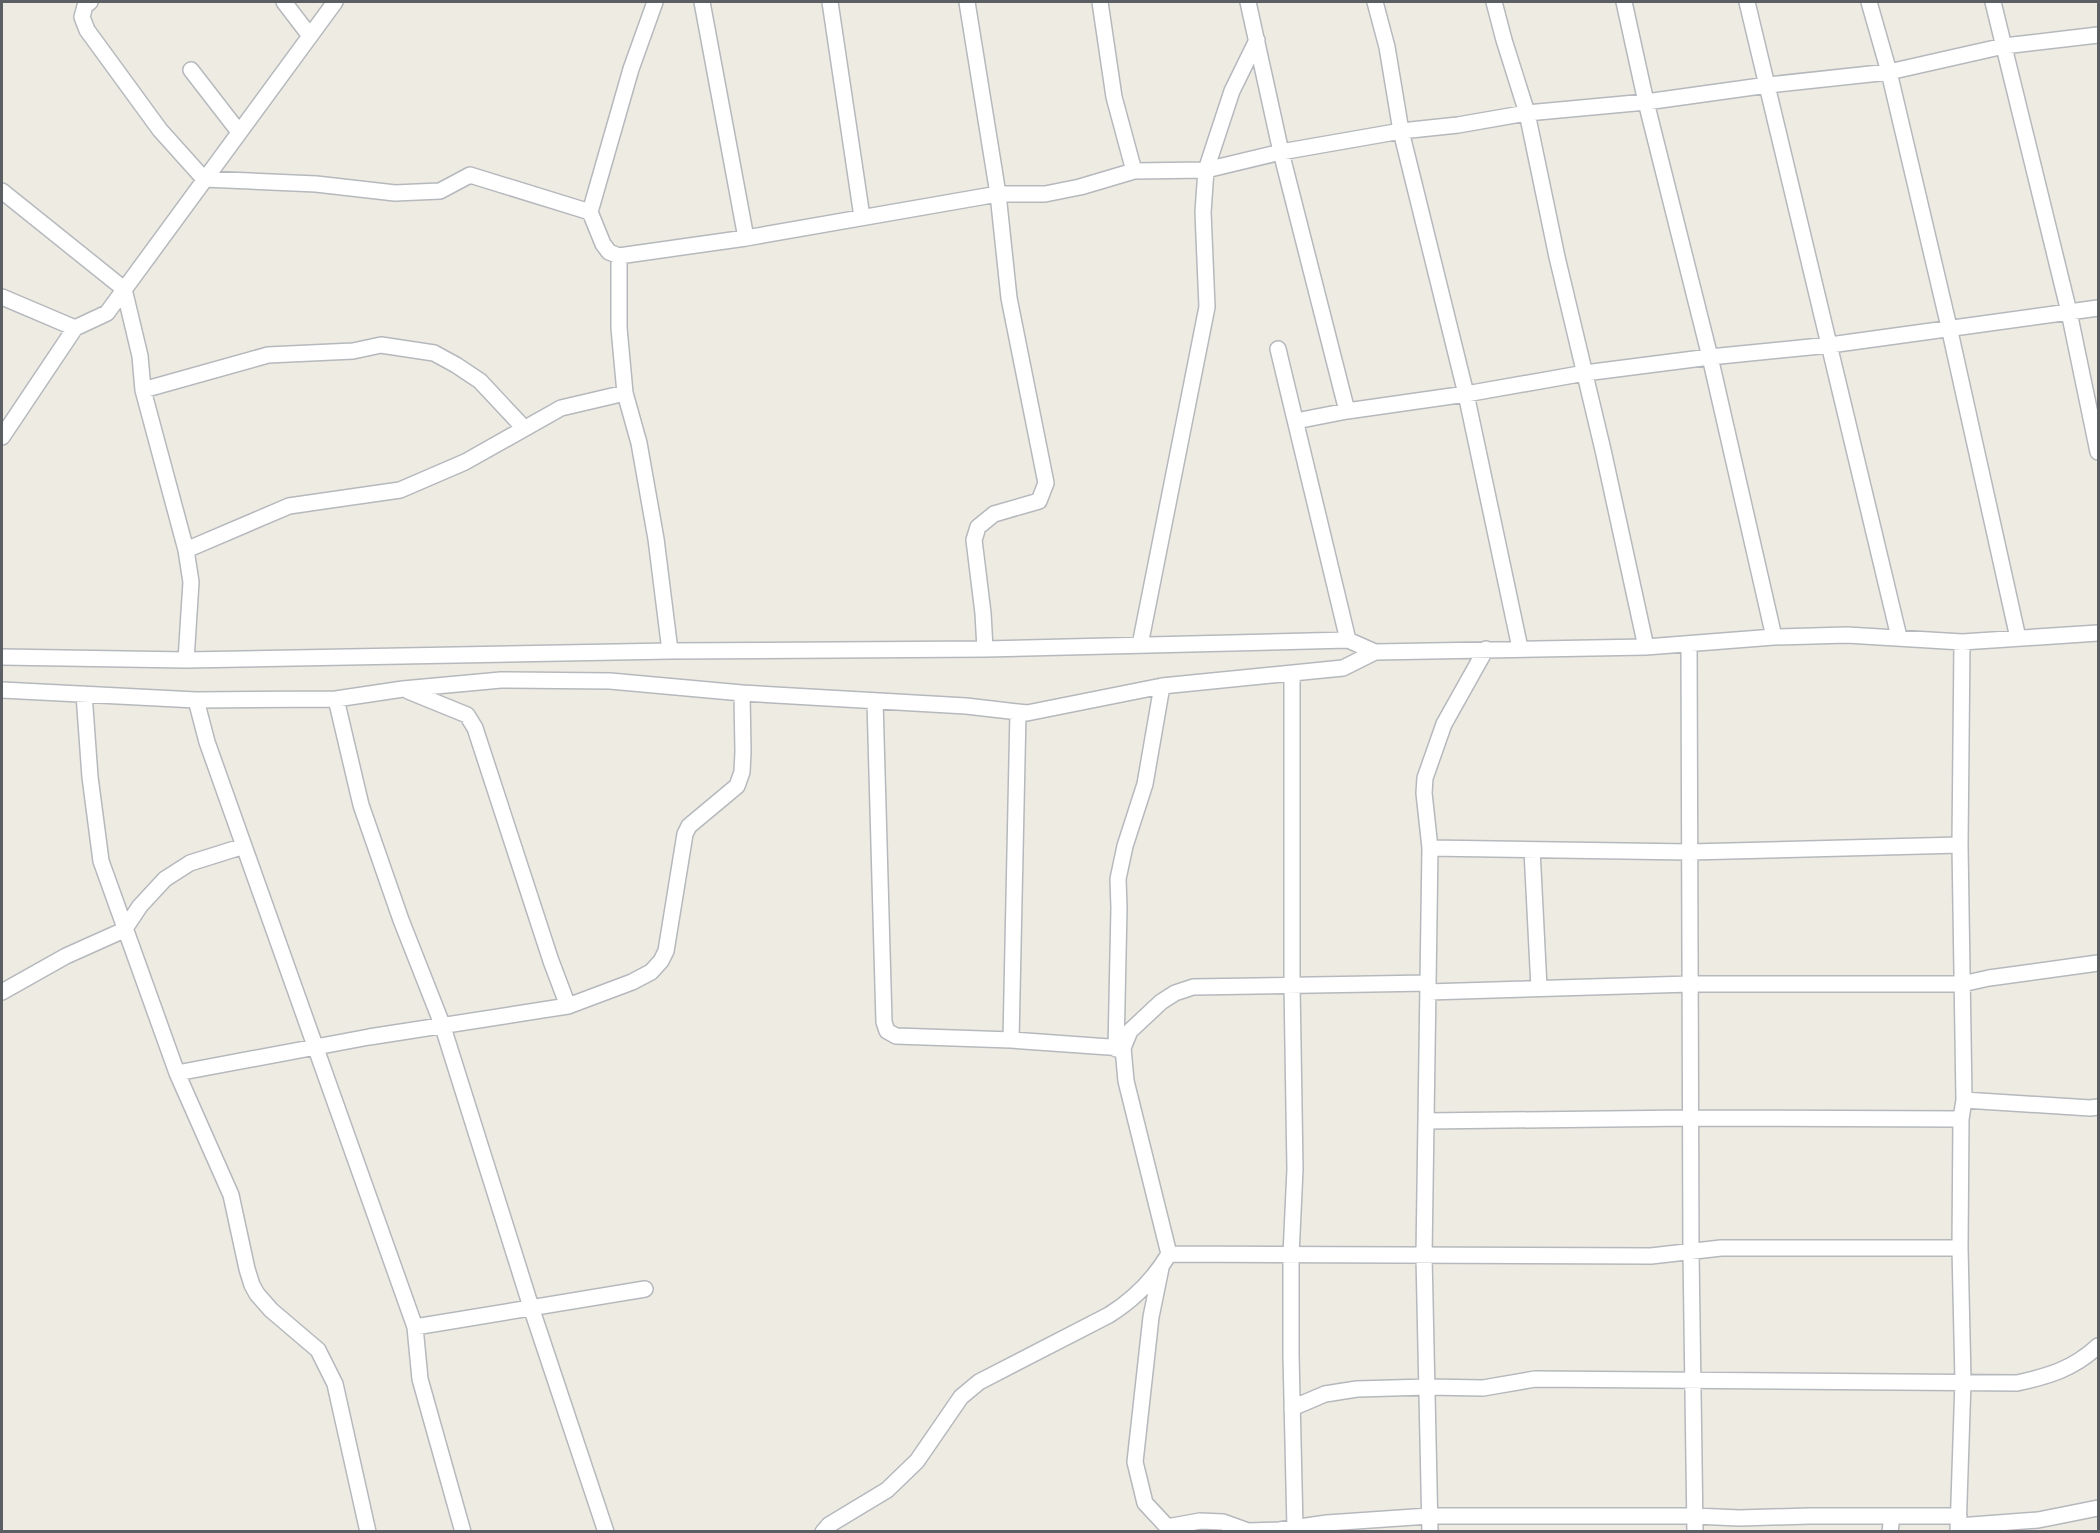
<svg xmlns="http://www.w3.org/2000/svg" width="2100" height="1533" font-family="'PT Sans Narrow',sans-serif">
<rect width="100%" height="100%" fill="#eeebe2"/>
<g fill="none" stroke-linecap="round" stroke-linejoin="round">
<g stroke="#b5b9bd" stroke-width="18">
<path id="street" d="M90 2 85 6 82 17 87 30 160 130 204 179 316 184 395 193 440 191 470 175 590 212
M284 2 310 36
M655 2 631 69 590 212 603 244 609 252 619 256 746 238 998 194H1045L1080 187 1134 171 1206 170 1281 152 1401 131 1458 125 1527 113 1646 102 1768 85 1889 72 2004 46 2098 35
M702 2 746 238
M830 2 862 217
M967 2 998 194 1009 298 1046 483 1039 501 994 514 978 527 974 540 983 613 985 649
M1100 2 1114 97 1134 171
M1248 2 1281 152 1347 411 1466 394 1585 373 1710 357 1830 345 2098 308
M1375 2 1387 47 1401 131 1466 394 1520 648
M1494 2 1504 40 1527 113 1557 257 1603 450 1646 647
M1624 2 1646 102 1710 357 1774 637
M1747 2 1899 637
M1869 2 1889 72 1949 327 2018 638
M1993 2 2069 312 2098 452
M191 70 239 132
M2 191 124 289 140 356 143 390 186 550 191 582 186 660
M619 256V328L625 393 639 443 656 539 670 651
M2 297 75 328
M1278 349 1348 640
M143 390 268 355 353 351 381 345 434 353 456 365 480 381 524 428
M1296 421 1347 411
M2 437 75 328 107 313 335 2
M186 550 289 506 400 490 465 462 561 408 625 393
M1689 644 1691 1252 1695 1532
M1140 645 1207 307 1203 212 1206 170 1232 91 1257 40
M2 657 186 660 670 651 985 649 1348 640 1375 652 1646 647 1774 637 1847 635 1962 642 2098 633
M1292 674V985L1295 1169 1291 1255V1355L1295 1528
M2 690 196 700 336 699 403 689 501 680 610 681 742 693 966 706 1027 713 1162 686 1343 668 1375 652
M408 691 467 715 475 728 551 961 568 1006
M84 694 90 777 101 861 177 1073 231 1195 247 1269 252 1285 257 1294 271 1310 318 1350 335 1384 368 1532
M336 699 361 805 401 920 442 1024 531 1307 606 1532
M196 700 207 742 415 1327 420 1379 463 1532
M875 701 884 1022 887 1031 896 1036 1011 1040 1123 1048
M1430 848 1690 852 1960 845
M1532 850 1539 988
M2 992 66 956 124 930 140 906 165 879 190 863 244 846
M1428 992 1690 984H1962L1989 978 2098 963
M1011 1040 1018 712
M1116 1049 1119 908 1118 879 1125 846 1145 784 1162 686
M177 1073 369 1037 568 1006 632 982 651 972 661 961 666 951 685 834 689 826 737 786 742 772 743 752 742 693
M1964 1100 2090 1108 2098 1107
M1426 1121 1690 1118 1961 1119
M1169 1254 1651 1256 1721 1248H1960
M1161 1268 1151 1317 1135 1462 1145 1503 1172 1532
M415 1327 645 1289
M1292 1408 1325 1394 1357 1389 1427 1387 1483 1388 1535 1379 2017 1383C2049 1376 2073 1369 2098 1346
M1958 1526 2038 1520 2098 1508
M1167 1527 1200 1521 1223 1522 1248 1531 1279 1530 1327 1523 1429 1516H1695L1739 1518 1809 1516H1959
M823 1532 829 1525 887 1490 917 1461 961 1397 979 1382 1109 1315C1133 1300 1154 1279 1169 1254L1126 1081 1123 1048 1130 1031 1161 1002 1175 993 1193 987 1428 983
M1430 1532 1424 1256 1430 848 1424 793 1425 778 1444 724 1486 649
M1890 1532 1892 1516
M1958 1532 1963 1381 1960 1248 1961 1119 1964 1100 1960 845 1962 642"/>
</g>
<use href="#street" stroke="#fff" stroke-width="15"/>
</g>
<rect width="2100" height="1533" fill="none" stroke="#5b5f64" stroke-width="6"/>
</svg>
